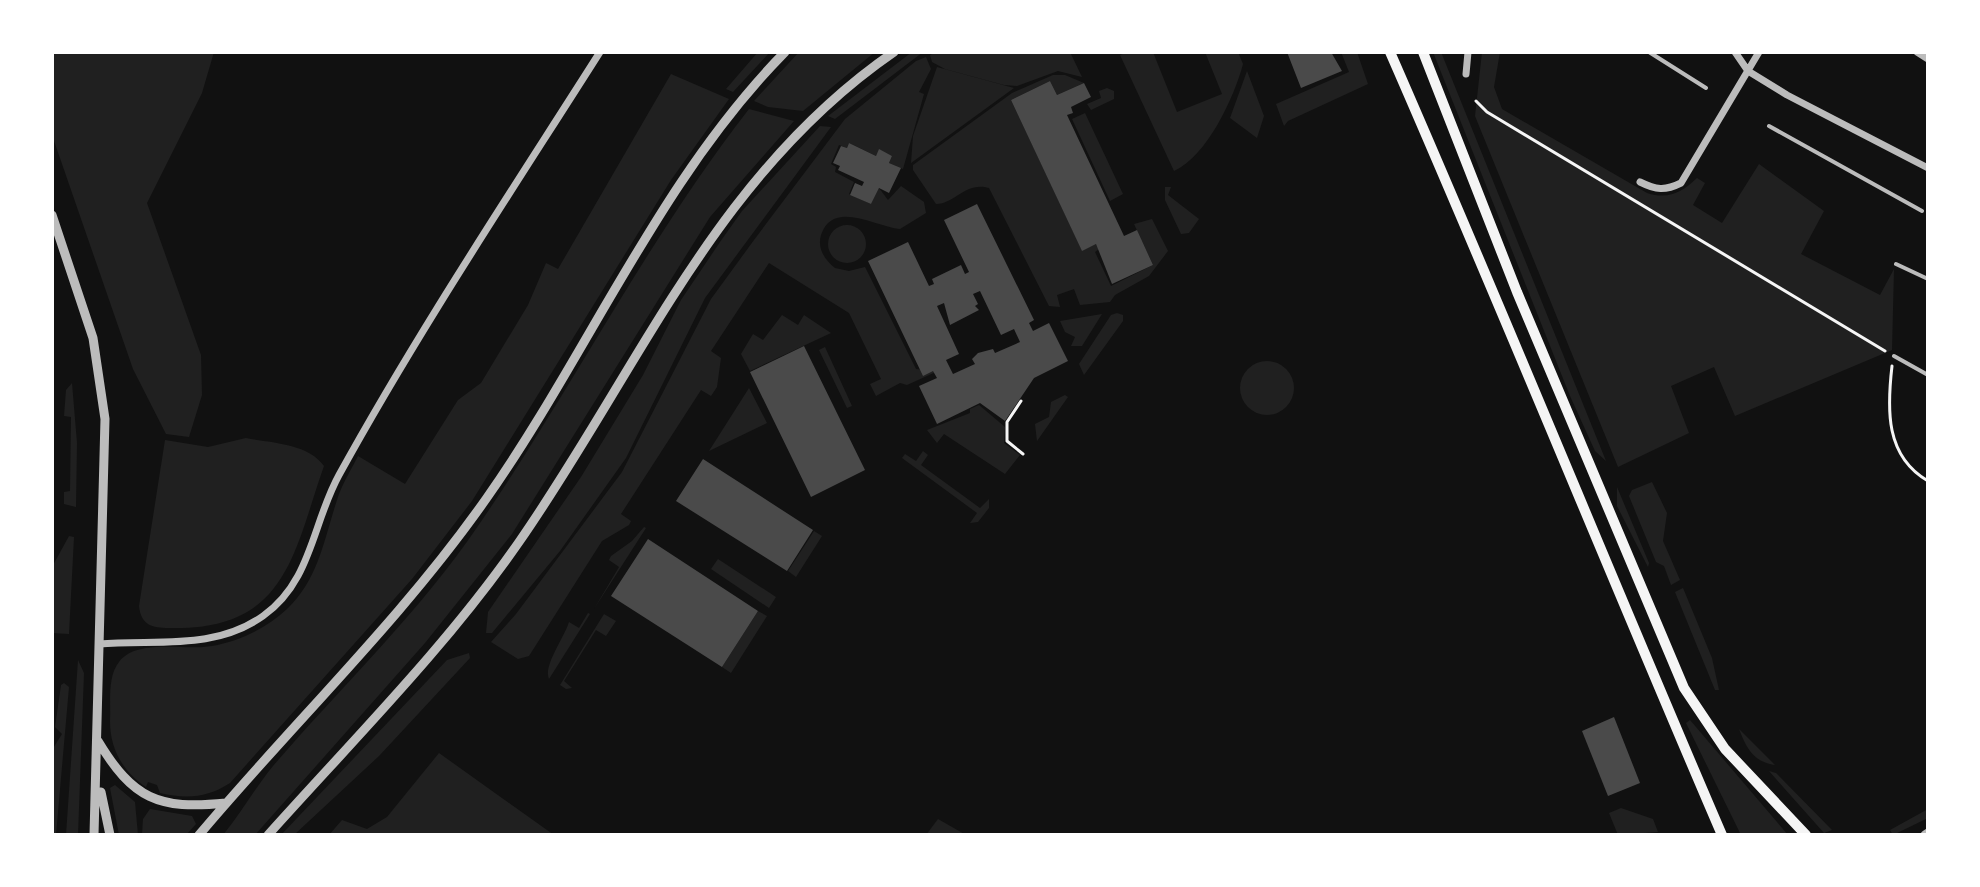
<svg xmlns="http://www.w3.org/2000/svg" width="1980" height="887" font-family="'Nunito Sans',sans-serif">
<rect width="100%" height="100%" fill="#111"/>
<path fill="#202020" d="M52 52H214L202 93 147 203 201 355 202 395 189 437 166 434 133 369 52 135Z
M758 52H770L733 92 726 89Z
M799 52H875L803 111 768 107 754 101Z
M912 52H923L835 119 828 116Z
M936 52H1070L1082 77 1058 71 1017 86 1004 85 945 69 932 62 930 55Z
M1128 52H1153L1177 112 1222 94 1205 52H1238L1243 64C1234 98 1207 156 1174 171L1120 55Z
M1341 52H1357L1368 84 1288 121 1284 126 1276 104 1349 72Z
M1433 52H1441L1606 461 1595 451 1570 396Z
M1482 52H1500L1494 87 1502 109 1647 193C1669 200 1682 192 1697 178L1705 183 1693 205 1722 223 1759 164 1824 211 1801 254 1880 295 1894 269 1892 350 1735 416 1714 367 1671 386 1689 433 1618 467 1475 116Z
M926 57 931 69 919 92 924 94 903 169 889 163 892 156 879 150 876 156 849 143 847 148 839 145 831 164 836 167 835 172 854 182 849 194 871 204 879 188 888 200 901 186 924 202 926 213 900 229C876 227 833 199 821 235 817 249 825 260 835 268L849 271 865 267 916 369 938 371 907 385 900 383 876 396 870 384 881 379 849 313 769 263 711 351 721 358 717 387 711 396 701 390 621 514 631 521 629 525 602 541 529 656 518 659 491 642 516 614 622 472 711 299 754 240 845 119 916 61Z
M937 67 1014 88 911 163 913 136Z
M1247 71 1264 116 1257 138 1230 118Z
M671 74 729 99 671 180 472 501 412 579 230 783C207 798 186 799 160 793L157 785 148 782 146 787C123 772 110 749 110 721 111 703 107 677 119 662 137 638 186 651 212 646 240 641 267 628 287 609 320 578 325 534 339 494 344 481 352 468 358 456L405 484 458 400 481 383 528 305 546 263 558 269Z
M1053 75H1065L1084 83 1057 95 1050 81 1011 100 1082 250 1096 244 1099 249 1095 252 1111 286 1153 265 1134 224 1152 219 1168 251 1149 276 1115 295 1110 302 1080 305 1074 289 1057 295 1060 307 1049 306 989 188C966 181 956 203 936 204L913 170V165L1012 93Z
M1107 88 1114 91V99L1091 110 1087 104 1101 98 1099 91Z
M749 109 794 121 710 217 512 534 425 643 255 835H223C241 813 255 788 273 766 341 687 419 613 478 526 572 389 647 240 749 109Z
M1085 113 1123 194 1110 201 1072 119Z
M820 126 831 127 705 298 626 458 560 551 492 633H486L488 612 581 477 643 375 681 300 720 242 742 211Z
M1165 187H1171L1168 195 1199 219 1189 233 1181 234 1165 200Z
M828 244a19 19 0 1 1 38 0a19 19 0 1 1-38 0Z
M1117 313 1123 315V321L1084 375 1079 364 1111 315Z
M1102 314 1082 346H1071L1075 337 1065 332 1060 321Z
M782 315 798 325 804 315 831 333 750 371 741 354 753 334 763 340Z
M825 347 852 406 847 408 819 350Z
M1240 388a27 27 0 1 1 54 0a27 27 0 1 1-54 0Z
M72 383 77 443 76 507 64 504V492L70 491 71 417 64 416 66 390Z
M749 388 767 423 709 451Z
M1065 395 1068 397 1037 441 1035 424 1049 417 1051 402Z
M979 405 1005 427 1004 443 1020 455 1005 474 944 434 937 443 927 430 970 413V409Z
M246 438C270 443 308 443 324 466 293 554 287 631 169 628 152 628 141 625 139 606L165 440 208 447Z
M923 451 928 455 921 465 980 508 989 499V508L978 522 970 523 977 513 902 458 905 454 916 461Z
M1652 482 1667 513 1663 541 1680 580 1671 585 1664 566 1656 562 1629 496 1632 490Z
M1617 487 1649 563 1648 567 1617 506Z
M644 527 646 528 594 609 619 567 609 560 611 556 632 541Z
M814 531 822 536 796 577 788 571Z
M69 536 74 537 69 634 52 633V567Z
M718 559 776 597 769 608 711 569Z
M1683 588 1712 658 1719 690H1715L1675 592Z
M758 611 767 616 731 673 722 667Z
M588 613 590 614 549 679C543 666 564 638 569 622L579 628Z
M604 614 616 621 606 636 596 630 564 681 572 688 566 689 560 685Z
M469 653 470 658 379 756 294 835H281L447 660Z
M78 660 84 673 78 835H66Z
M64 683 69 687 56 835H52V750L62 734 55 727 61 685Z
M1690 720 1788 835H1741L1686 723Z
M1739 729 1775 765C1753 762 1746 747 1739 729Z
M439 753 554 835H329L342 820 367 829 387 817Z
M1769 771 1776 773 1832 830 1824 833Z
M115 785 135 802 138 835H119L110 788Z
M1621 808 1653 819 1658 832 1618 835 1609 813Z
M150 809 192 816 196 824 186 835H142L143 819Z
M1928 809V818L1893 835 1890 830Z
M938 819 966 835H926Z"/>
<path fill="#4a4a4a" fill-rule="evenodd" d="M1287 52H1331L1342 71 1301 88Z
M1050 81 1057 95 1084 83 1091 97 1071 107 1073 113 1067 115 1124 236 1137 230 1153 265 1112 284 1096 244 1082 251 1011 100Z
M849 143 876 156 879 149 892 156 889 163 901 168 889 193 879 188 871 204 850 195 855 183 862 186 864 182 838 170 840 166 833 163 841 146 847 148Z
M977 204 1034 320 1029 323 1033 331 1049 323 1068 361 1034 378 1005 421 980 403 937 424 919 386 937 378 933 371 923 376 868 261 908 242 929 286 934 284 932 279 961 265 965 274 969 272 944 220ZM980 291 1001 335 1014 329 1020 342 995 353 993 349 978 353 972 359 975 364 953 374 946 360 959 354 937 306 944 303 950 325 979 310 975 306 978 304 973 294Z
M804 346 865 470 811 497 750 372Z
M703 459 813 530 787 571 676 501Z
M648 539 758 611 722 667 611 596Z
M1614 717 1640 783 1608 796 1582 731Z"/>
<g fill="none" stroke-linecap="round" stroke-linejoin="round">
<path stroke="#f5f5f5" stroke-width="3" d="M1476 101 1487 112 1885 351
M1892 366C1887 409 1885 456 1928 481
M1021 401 1007 422V441L1023 454"/>
<path stroke="#bcbcbc" stroke-width="4" d="M1649 52 1706 88
M1769 126 1922 211
M1896 264 1928 279
M1894 356 1928 375"/>
<path stroke="#bcbcbc" stroke-width="7" d="M1735 52 1748 71 1787 95 1928 168
M1917 52 1928 59
M1466 74 1468 52
M1640 182C1656 190 1665 191 1681 183L1759 52
M99 644C156 639 213 651 263 616 312 581 312 524 339 475 419 330 511 192 600 52"/>
<path stroke="#bcbcbc" stroke-width="9" d="M52 215 93 338 105 419 94 835
M98 741C133 799 158 810 226 803
M101 792 110 835
M199 835C294 722 401 620 486 499 589 353 659 180 785 52
M268 835C353 740 446 647 519 542 639 370 715 175 894 52
M1925 835 1928 833"/>
<path stroke="#f5f5f5" stroke-width="10" d="M1390 52C1504 312 1610 575 1722 835
M1423 52 1517 292 1684 688 1725 749 1806 835"/>
</g>
<rect width="1980" height="887" fill="none" stroke="#ffffff" stroke-width="108"/>
</svg>
